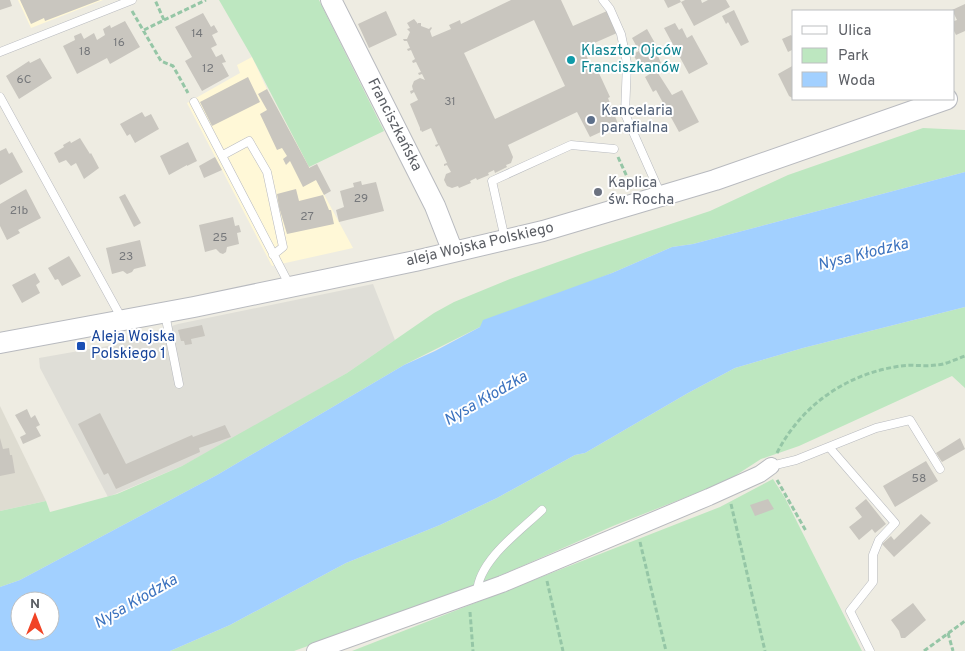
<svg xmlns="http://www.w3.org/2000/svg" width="965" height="651" font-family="Overpass,sans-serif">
<rect width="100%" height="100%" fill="#eeece2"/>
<path fill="#fff8d7" d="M18 0H103L31 28Z
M252 57 267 89 353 248 272 266 187 103 240 73 237 65Z"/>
<path fill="#dfded7" d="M373 284 395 340 347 373 234 438 182 466 108 497 40 368 39 358 113 345 178 324Z"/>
<path fill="#dedcd1" d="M0 406 46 501 0 511Z"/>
<path fill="#bde7c0" d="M219 0H319L384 131 309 167 252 57Z
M923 128 965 130V172L693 244 672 247 612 273 480 327 404 365 217 475 20 580 0 587V511L46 501 50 512 117 494 182 466 347 373 434 313 454 302 510 279 586 252 710 211 788 175Z
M965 307V388L952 376 799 446 761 459 727 481 613 526 488 581 294 651H170L230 625 346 563 440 525 497 498 575 455 585 453 688 393 735 368 803 348Z
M773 479 785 498 862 651H352L720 507Z"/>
<path fill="#a2d0ff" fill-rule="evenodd" d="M965 172V307L803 348 735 368 688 393 585 453 575 455 497 498 440 525 346 563 230 625 170 651H0V587L20 580 217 475 404 365 435 351 480 327 483 320 612 273 672 247 693 244ZM20 601H50V631H20Z"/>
<path fill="#c9c6bf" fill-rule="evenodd" d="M0 0H10L12 6 0 10Z
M20 0H100L45 21 44 18 31 24Z
M511 0H561L573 26 607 11 617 33 583 48 594 73 598 71 610 97 608 98 618 124 590 137 577 112 508 145 513 157 511 163 506 165 507 167 495 173 494 170 488 173 489 175 477 180 476 178 470 181 471 183 459 188 458 186 452 188 447 186 444 180 446 174 451 172 447 165 444 166V164L447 163 439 145 436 147 435 145 438 144 431 128 422 132 421 130 420 131V128L410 104 418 100 414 92 411 94 410 91 413 90 412 86 414 81 420 78 425 80 422 74 419 75 418 73 421 72 416 62 413 63 412 61 415 59 411 50 408 51 407 49 410 48 407 41H404L403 39H407L410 32 407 29 410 28 407 23 414 19 418 24V23H421V26L429 29 431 27 432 28 430 31 432 37 451 29 449 25 460 20 461 24ZM534 20 565 86 495 119 464 53Z
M664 0H680L681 2 668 8Z
M685 0H701L702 3 708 0H726L730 7 694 26 681 2Z
M965 4V31L956 35 954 31V21L957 20 952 10Z
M734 10 749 42 741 46 728 22 726 24 722 16Z
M386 11 397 35 369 48 358 24Z
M203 13 211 27 214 25 218 32 212 35 217 45 211 48 216 57 222 54 226 62 222 63 229 76 202 91 185 61 192 57 175 27Z
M125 21 140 47 110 64 107 58 77 74 63 46 75 40 74 36 81 33 84 39 94 33 97 40 105 35 103 29 110 25 111 28Z
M675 23 679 30 682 28 687 38 692 35 708 64 689 74 664 28Z
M647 29 660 52 657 54 661 63 643 73 633 54 639 51 632 38Z
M791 35 794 38V49L788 52 782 39Z
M40 58 52 78 19 99 6 76 29 61 30 63Z
M794 65V99L789 96 778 74Z
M656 70 672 95 682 90 699 122 679 132 656 90 653 92 645 77Z
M248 77 260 102 212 126 200 102Z
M267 89 309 167V168L317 164 331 191 324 195 316 180 303 187 290 161 286 165 283 159 287 156 282 148 277 150 260 114 267 110 258 94Z
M142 112 145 117 151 114 159 129 135 143 130 134 127 136 120 124Z
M80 138 90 154 91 153 99 168 84 179 76 163 71 166 66 160 59 163 54 153 64 147 63 145 70 141 71 143Z
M188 142 197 161 187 166V165L169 175 160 156Z
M6 148 9 154 12 152 23 172 0 185V151Z
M215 157 222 170 204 178 199 166Z
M361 181 362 185 376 182 384 211 339 222 336 210 344 207 340 191 354 187 353 183Z
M596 188 602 191 603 196 595 198 593 191Z
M26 189 41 218 18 230 20 233 7 240 0 226V204Z
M296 189 299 201 323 195 329 210H331L334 224 287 234 279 207 277 194Z
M125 194 141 223 134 227 119 197Z
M233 217 235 226 239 225 241 232 237 233 239 244 227 247 226 252 223 254 220 253 216 249 205 252 199 225Z
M140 240 146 266 134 269 132 272 127 274 123 271 112 274 106 248Z
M69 256 81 276 62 286 58 279 55 280 48 268Z
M35 273 40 282 36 285 40 293 22 303 12 285Z
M202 325 205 336 191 339 192 344 185 345 184 341H181L178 330Z
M27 409 31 418 35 415 40 425 36 427 41 436 23 444 20 437 26 434 15 415Z
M100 413 126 464 192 435 193 437 225 425 231 437 199 448 200 452 116 489 108 473 104 475 78 424Z
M0 438 3 449 9 448 10 455H12L15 473 0 476Z
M960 438 965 449 942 462 936 453Z
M926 461 938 481 895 507 883 486Z
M768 499 774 509 755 516 750 505Z
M866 499 886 524 875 533 872 529 859 540 849 527 862 517 855 508Z
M921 514 931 523 894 557 882 544 891 536 894 540Z
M913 603 926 620 905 638H901L899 631 891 620Z"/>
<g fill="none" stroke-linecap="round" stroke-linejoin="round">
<g stroke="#b8babf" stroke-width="9">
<path id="service" d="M603 0 610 9 621 34 627 63 625 114 661 195
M0 52 132 0
M0 97 122 319
M194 102 290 286
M223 155 249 141 267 172 283 247 273 255
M505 239 492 181 571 145 614 149
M165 314 179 384
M829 447 895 523 879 540 873 555V582L850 611 870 651
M771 466 796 460 876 428 910 420 940 469
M477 592C479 560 520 531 542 510"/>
</g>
<g stroke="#b8babf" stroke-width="18">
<path id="minor" d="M315 651 502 584 709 497 760 474 771 466"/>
</g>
<g stroke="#b8babf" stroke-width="22">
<path id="tertiary" d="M331 0 435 206 453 252
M0 343 194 307 415 261 543 231 715 180 947 99"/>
</g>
<path stroke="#95c6a6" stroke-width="3" stroke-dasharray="5 2.5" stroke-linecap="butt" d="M132 11 161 61 173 66 188 93
M164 20 206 0
M144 30 164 20 155 0
M618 157 628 179
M777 453C801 405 848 373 901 366 912 364 924 367 936 365 945 365 956 359 965 356
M777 480 806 531
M731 504 765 651
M640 542 666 651
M547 581 563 651
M470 612 473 651
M948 633 953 651
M924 651 965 621"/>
<use href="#service" stroke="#fff" stroke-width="8"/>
<use href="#minor" stroke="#fff" stroke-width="16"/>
<use href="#tertiary" stroke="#fff" stroke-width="20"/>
</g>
<circle fill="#0f9aa8" stroke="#fff" stroke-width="2" cx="571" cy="60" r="5"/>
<circle fill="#5c6f8a" stroke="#fff" stroke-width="2" cx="591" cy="120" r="5"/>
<circle fill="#6b7280" stroke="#fff" stroke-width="2" cx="598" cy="192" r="5"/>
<rect fill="#1a4fb4" stroke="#fff" stroke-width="2" x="76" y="341" width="10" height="10" rx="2.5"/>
<g text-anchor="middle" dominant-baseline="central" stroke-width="4" stroke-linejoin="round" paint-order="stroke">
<g font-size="12" fill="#76787b">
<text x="197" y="34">14</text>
<text x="119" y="43">16</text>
<text x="85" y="52">18</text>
<text x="208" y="69">12</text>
<text x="24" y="80">6C</text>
<text x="450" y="102">31</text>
<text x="361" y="199">29</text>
<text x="19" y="211">21b</text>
<text x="307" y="217">27</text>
<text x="220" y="238">25</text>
<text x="126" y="257">23</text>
<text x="919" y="479">58</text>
</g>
<g font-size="15" fill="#0d838f" stroke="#fff" text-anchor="start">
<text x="581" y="51">Klasztor Ojców<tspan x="581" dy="17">Franciszkanów</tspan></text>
</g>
<g font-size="15" fill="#4e5e75" stroke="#fff" text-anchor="start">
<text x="601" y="111">Kancelaria<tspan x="601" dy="17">parafialna</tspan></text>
</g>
<g font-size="15" fill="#5b5e64" stroke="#fff">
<text transform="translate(394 125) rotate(63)">Franciszkańska</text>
<text transform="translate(480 245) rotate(-13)">aleja Wojska Polskiego</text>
</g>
<g font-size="15" fill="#5b616d" stroke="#fff" text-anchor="start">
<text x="608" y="183">Kaplica<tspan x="608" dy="17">św. Rocha</tspan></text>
</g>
<g font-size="15" fill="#164399" stroke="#fff" text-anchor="start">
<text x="91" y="337">Aleja Wojska<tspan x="91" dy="17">Polskiego 1</tspan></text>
</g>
<g font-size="16" font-style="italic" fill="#3c73bf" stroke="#fff">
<text transform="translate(863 255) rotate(-14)">Nysa Kłodzka</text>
<text transform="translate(486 399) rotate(-30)">Nysa Kłodzka</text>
<text transform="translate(136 602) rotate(-30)">Nysa Kłodzka</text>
</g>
</g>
<rect x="792" y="10" width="162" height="90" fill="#ffffff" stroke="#bdbfc1"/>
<rect x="802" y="26" width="25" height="8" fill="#ffffff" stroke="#bdbfc1"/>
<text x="838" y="35" font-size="15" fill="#5b5e64">Ulica</text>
<rect x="802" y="48" width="25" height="15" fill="#bde7c0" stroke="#bdbfc1"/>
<text x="838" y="60" font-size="15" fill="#5b5e64">Park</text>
<rect x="802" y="72" width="25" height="15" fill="#a2d0ff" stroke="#bdbfc1"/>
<text x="838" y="85" font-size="15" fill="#5b5e64">Woda</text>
<g transform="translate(35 616)"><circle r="24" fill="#ffffff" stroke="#bdbfc1"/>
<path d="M0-4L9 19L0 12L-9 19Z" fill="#f14325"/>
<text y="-8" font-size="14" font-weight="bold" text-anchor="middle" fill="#5b5e64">N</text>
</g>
</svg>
